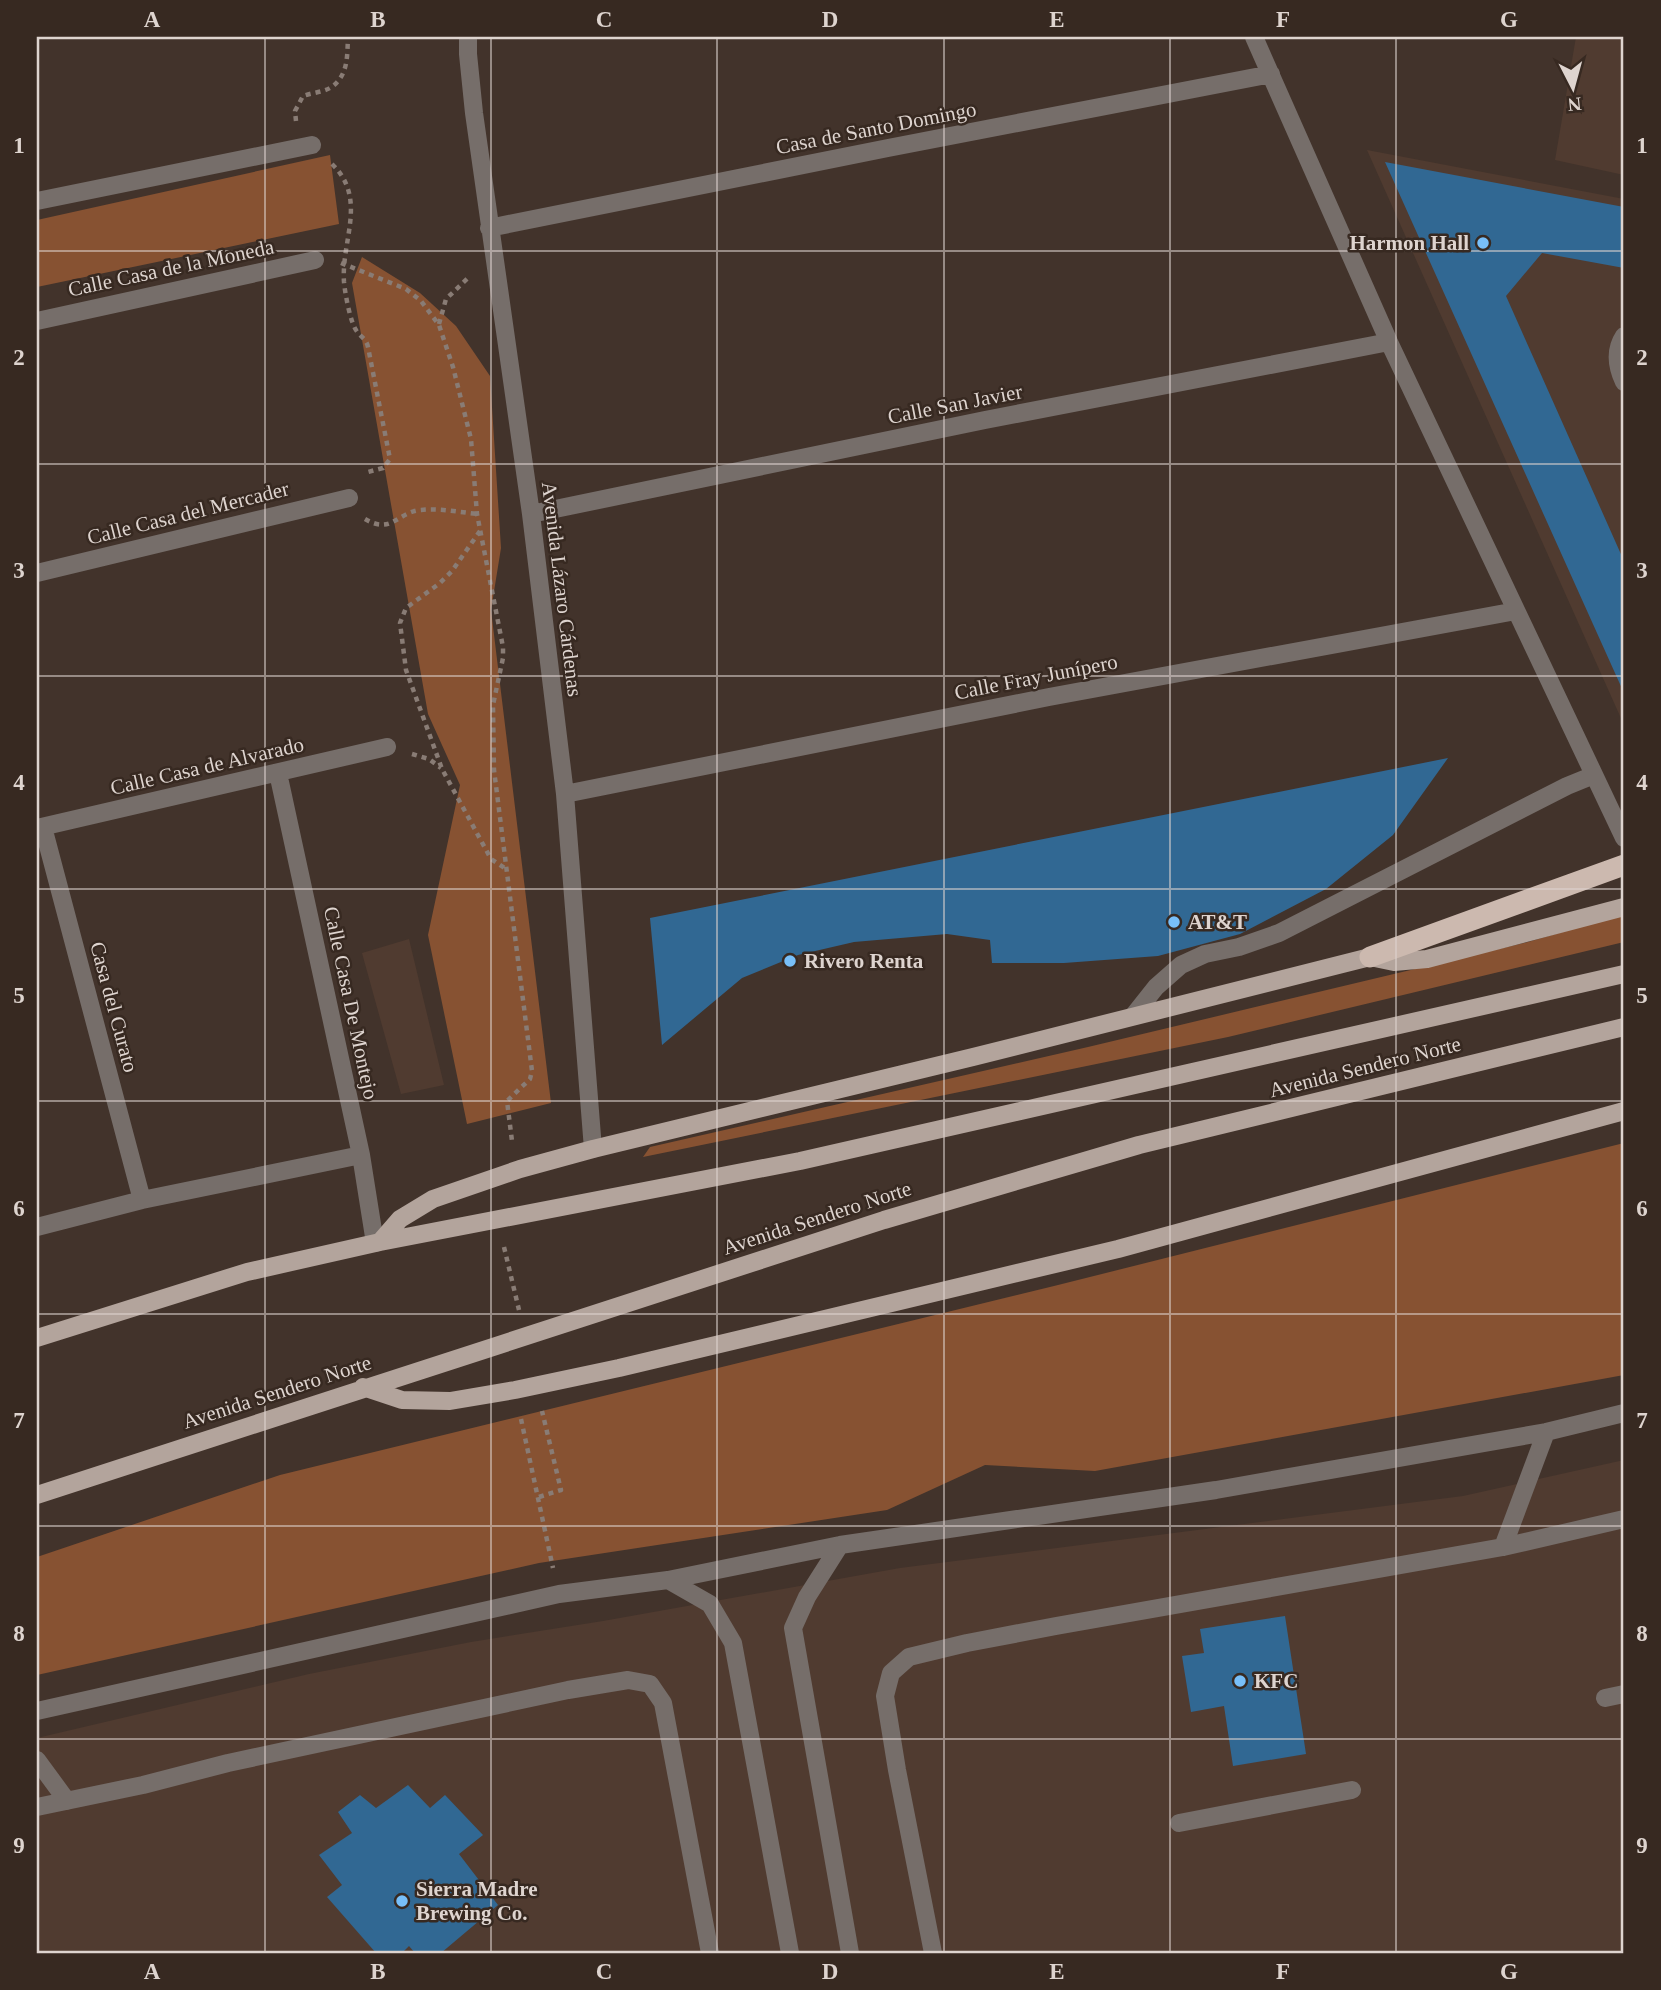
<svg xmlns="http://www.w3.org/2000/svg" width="1661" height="1990" font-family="Georgia,serif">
<rect width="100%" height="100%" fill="#42332b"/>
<path fill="#503b30" d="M1576 37H1624V175L1555 160Z
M1367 150 1624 199V725Z
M409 939 444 1085 401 1094 362 953Z
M1624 1460V1953H37V1738L309 1674 471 1642 603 1621 900 1568 1463 1496Z"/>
<path fill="#875232" d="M330 155 339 224 37 287V220Z
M362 257 420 293 456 326 490 376 501 548 491 610 551 1103 467 1124 428 935 460 785 428 714 352 283Z
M1624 914V942L1228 1037 643 1157 650 1147 1088 1047 1528 942Z
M1624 1143V1375L1095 1471 985 1465 887 1510 539 1563 37 1675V1557L280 1475 1054 1286Z"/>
<path fill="#316893" d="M1385 162 1624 207V268L1542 253 1506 296 1624 561V693Z
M1448 758 1393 835 1326 889 1240 934 1158 956 1064 963H992L990 940 947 934 854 942 798 955 742 978 662 1045 650 918Z
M1285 1616 1306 1754 1233 1766 1224 1706 1191 1712 1182 1656 1204 1653 1200 1629Z
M408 1785 430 1808 445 1795 483 1835 459 1854 498 1905 441 1953H415L409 1946 402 1953H376L327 1897 342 1885 319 1855 352 1833 338 1812 360 1795 376 1808Z"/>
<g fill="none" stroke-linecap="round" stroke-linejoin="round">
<path stroke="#897c75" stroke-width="4.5" stroke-dasharray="5 5" stroke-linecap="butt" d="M296 121 295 111 303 96C311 93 323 92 330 88 349 76 347 55 348 37
M332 164C368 199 341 240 344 282 345 293 350 321 356 330 360 337 366 338 368 347L390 459 383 468 364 473
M341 263 406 289 421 301 439 325 453 367 471 439 477 514 503 647V658L493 705 494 770 532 1071 530 1079 507 1101 512 1141
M439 324 446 299 469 277
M365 519C392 535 397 512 421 510 440 508 459 512 477 514
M480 531 452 571 440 583 406 608 400 623 406 670 442 769 491 859 506 869
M412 754 429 759 441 768
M504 1247 519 1310
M521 1419 553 1568
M539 1497 561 1490 542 1411"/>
<path stroke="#766e6a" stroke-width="18" d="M468 37V54L474 113 531 514 565 794 593 1149
M1254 37 1389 342 1624 838
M37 201 312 145
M489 228 888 148 1271 74
M37 321 315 260
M1624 336C1614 351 1617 367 1624 382
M531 514 985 420 1389 342
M37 573 349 498
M278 773 361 1155 375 1243
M565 794 1049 697 1516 611
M43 827 142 1200
M37 828 387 747
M1133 1016 1156 987 1181 965 1205 954 1239 947 1279 933 1567 786 1594 775
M37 1227 142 1200 361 1155
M840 1545 807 1597 793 1628 850 1953
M1503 1547 1546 1432
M668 1580 710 1604 733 1643 790 1953
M1605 1698 1624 1694
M37 1711 559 1594 668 1580 840 1545 1216 1490 1546 1432 1624 1413
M37 1760 67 1801
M37 1807 143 1785 228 1763 568 1690 628 1680 650 1684 663 1703 710 1953
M1179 1823 1352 1790
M933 1953 897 1770 885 1696 891 1673 909 1657 967 1643 1056 1626 1503 1547 1624 1519"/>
<path stroke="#b3a49c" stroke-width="18" d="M380 1242 400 1219 433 1199 520 1169 593 1149 973 1057 1370 957 1394 962 1427 959 1624 907
M37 1338 247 1272 380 1242 800 1161 1624 974
M363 1387 402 1400 450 1401 515 1390 619 1368 1118 1249 1624 1111
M37 1495 884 1220 1139 1145 1624 1027"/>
<path stroke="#ccb9af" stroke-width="21" d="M1370 957 1624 865"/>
</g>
<path fill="none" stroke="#ded4cf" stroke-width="2" stroke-opacity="0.55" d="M265 37V1953M491 37V1953M717 37V1953M944 37V1953M1170 37V1953M1396 37V1953M37 251H1624M37 464H1624M37 676H1624M37 889H1624M37 1101H1624M37 1314H1624M37 1526H1624M37 1739H1624"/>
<g fill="#78bff8" stroke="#372921" stroke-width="2.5">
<circle cx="1483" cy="243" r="7"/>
<circle cx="1174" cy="922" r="7"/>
<circle cx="790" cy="961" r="7"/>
<circle cx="1240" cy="1681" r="7"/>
<circle cx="402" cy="1901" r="7"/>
</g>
<g text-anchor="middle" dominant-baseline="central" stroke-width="5" stroke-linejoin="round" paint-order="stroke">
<g font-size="21" fill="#ded4cf" stroke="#372921">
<text transform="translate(876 128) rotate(-11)">Casa de Santo Domingo</text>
<text transform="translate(171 268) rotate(-12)">Calle Casa de la Moneda</text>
<text transform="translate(955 404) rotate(-11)">Calle San Javier</text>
<text transform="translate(188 513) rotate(-14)">Calle Casa del Mercader</text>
<text transform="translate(562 589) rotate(83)">Avenida Lázaro Cárdenas</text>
<text transform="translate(1036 677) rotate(-11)">Calle Fray Junípero</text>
<text transform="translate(207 766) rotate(-13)">Calle Casa de Alvarado</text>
<text transform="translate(351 1003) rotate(78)">Calle Casa De Montejo</text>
<text transform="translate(114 1007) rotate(75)">Casa del Curato</text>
<text transform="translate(1365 1067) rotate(-14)">Avenida Sendero Norte</text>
<text transform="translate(817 1218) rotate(-18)">Avenida Sendero Norte</text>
<text transform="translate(277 1392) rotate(-18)">Avenida Sendero Norte</text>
</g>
<g font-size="21" font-weight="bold" fill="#ded4cf" stroke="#372921" text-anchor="start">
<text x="1469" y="243" text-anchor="end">Harmon Hall</text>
<text x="1188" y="922">AT&amp;T</text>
<text x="804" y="961">Rivero Renta</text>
<text x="1254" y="1681">KFC</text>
<text x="416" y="1889">Sierra Madre<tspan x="416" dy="24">Brewing Co.</tspan></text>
</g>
</g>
<rect width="1661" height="1990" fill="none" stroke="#372921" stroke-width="77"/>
<g transform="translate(1573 88) rotate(174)" stroke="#372921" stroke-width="5" paint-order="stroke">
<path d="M0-5L12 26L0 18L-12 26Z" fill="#ded4cf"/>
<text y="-10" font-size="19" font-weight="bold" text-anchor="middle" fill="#ded4cf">N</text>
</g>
<rect x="38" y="38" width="1584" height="1914" fill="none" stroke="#ded4cf" stroke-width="2.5"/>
<g font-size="23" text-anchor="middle" font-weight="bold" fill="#ded4cf">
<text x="152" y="27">A</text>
<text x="378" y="27">B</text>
<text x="604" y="27">C</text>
<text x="830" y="27">D</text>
<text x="1057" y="27">E</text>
<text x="1283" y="27">F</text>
<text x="1509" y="27">G</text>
<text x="19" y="153">1</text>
<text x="1642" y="153">1</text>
<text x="19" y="365">2</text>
<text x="1642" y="365">2</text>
<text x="19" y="578">3</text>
<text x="1642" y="578">3</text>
<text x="19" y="790">4</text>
<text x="1642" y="790">4</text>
<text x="19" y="1003">5</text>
<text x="1642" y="1003">5</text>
<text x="19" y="1216">6</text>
<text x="1642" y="1216">6</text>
<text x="19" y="1428">7</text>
<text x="1642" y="1428">7</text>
<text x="19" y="1641">8</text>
<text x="1642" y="1641">8</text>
<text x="19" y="1853">9</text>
<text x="1642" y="1853">9</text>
<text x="152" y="1979">A</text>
<text x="378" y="1979">B</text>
<text x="604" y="1979">C</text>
<text x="830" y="1979">D</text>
<text x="1057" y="1979">E</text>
<text x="1283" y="1979">F</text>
<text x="1509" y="1979">G</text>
</g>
</svg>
